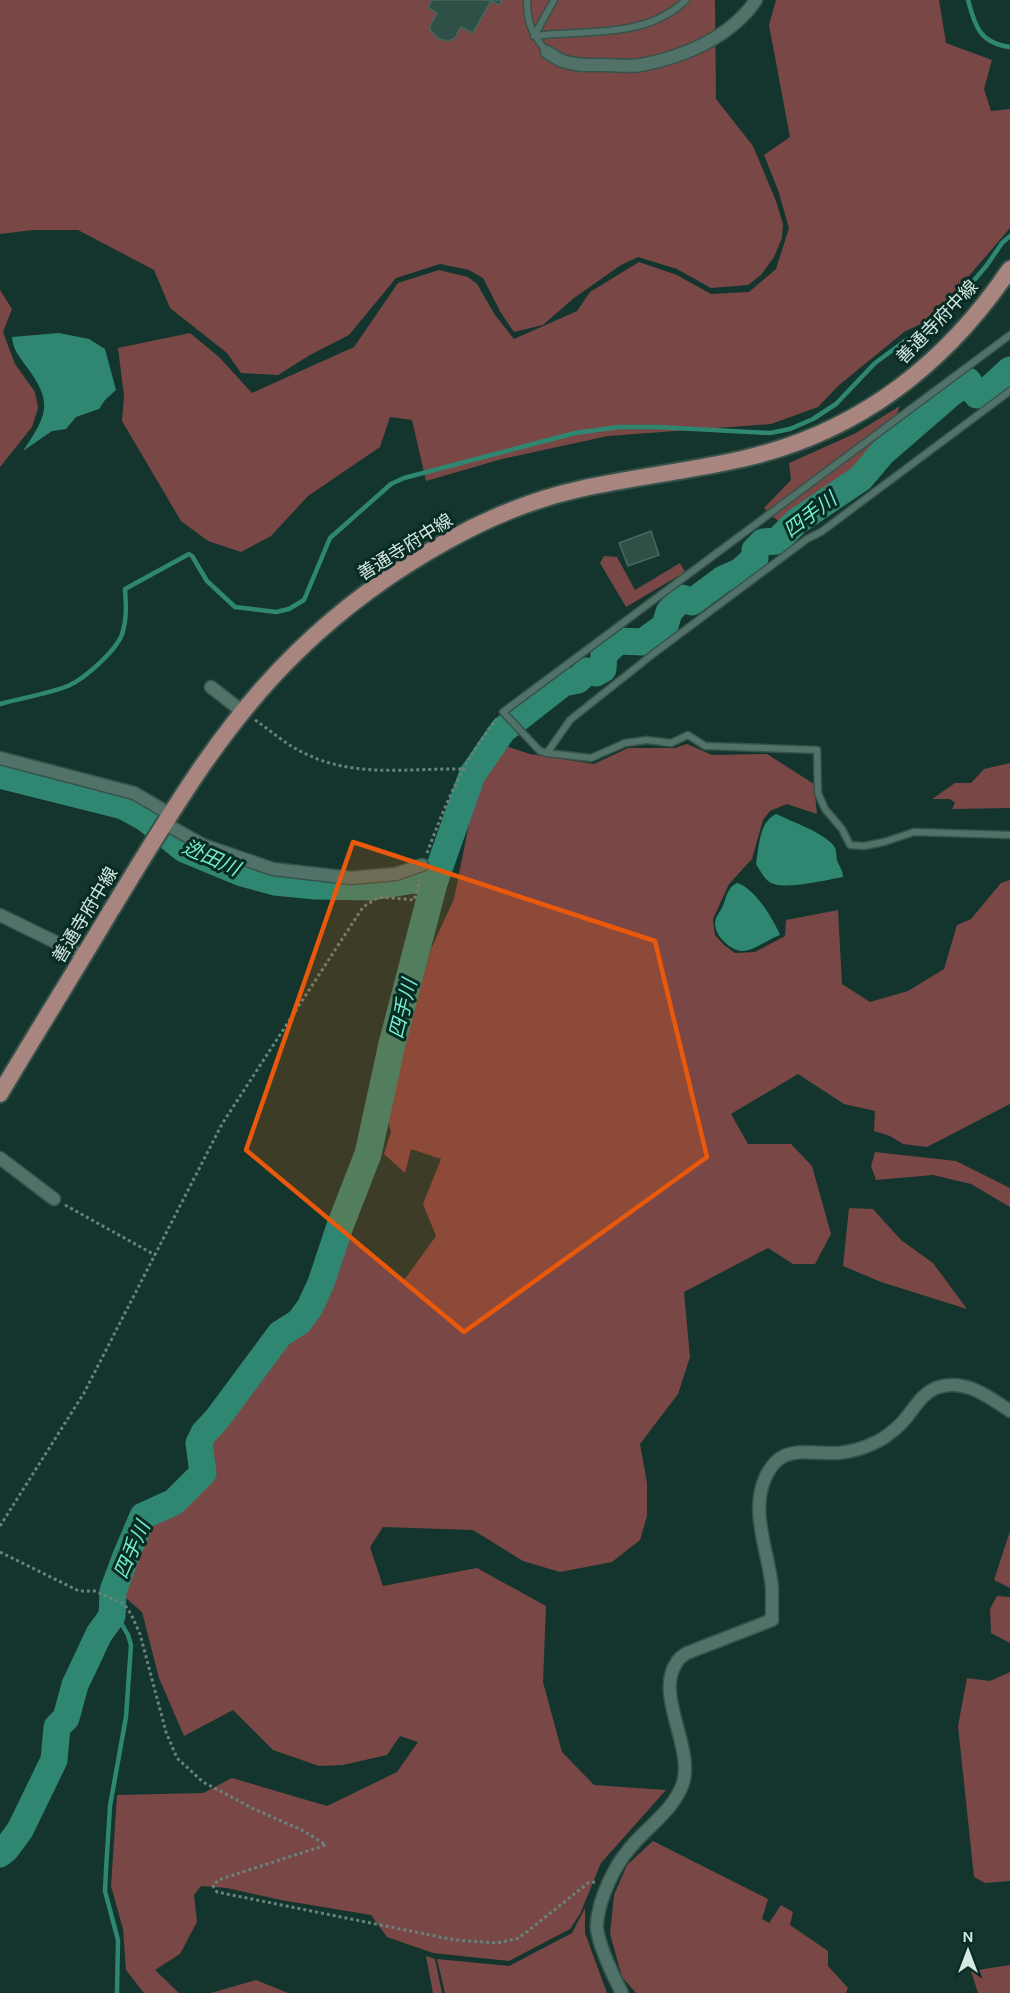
<svg xmlns="http://www.w3.org/2000/svg" width="1010" height="1993" font-family="Karla,'Noto Sans JP',sans-serif">
<rect width="100%" height="100%" fill="#13352d"/>
<path fill="#794745" d="M0 0H715L716 99 753 146 776 201 783 224 782 238 774 257 761 275 748 285 711 288 677 269 638 257 621 265 574 298 543 325 514 332 501 313 483 278 469 270 440 264 396 278 349 335 310 355 278 375 241 373 227 353 170 308 154 270 78 230H33L0 234Z
M776 0H939L946 43 992 60 984 89 991 111 1010 109V228L933 318 904 332 838 386 818 407 771 424 608 436 502 459 426 481 412 420 390 417 380 447 308 496 271 536 241 552 208 541 181 521 122 421 124 396 118 348 190 333 219 357 252 393 354 347 398 283 439 270 468 277 477 284 495 315 514 339 577 311 590 292 639 262 677 275 711 294 749 292 776 269 789 228 778 190 764 155 790 137 769 25Z
M0 290 12 309 3 332 15 364 35 392 38 408 32 427 0 467Z
M900 406 889 435 848 474 779 522 764 508 791 480 789 463 854 434Z
M604 556 617 557 635 590 680 563 685 572 626 607 600 563Z
M500 744 530 754 594 764 628 748H675L687 744 712 755 767 754 814 784 817 814 787 804 770 811 763 820 752 859 729 884 713 919 715 935 724 945 735 953 755 952 785 936 786 920 838 910 842 984 870 1002 908 991 944 969 957 925 971 919 1001 883 1010 880V1104L927 1147 903 1144 890 1136 874 1131 875 1111 844 1104 798 1074 731 1114 748 1144H791L812 1166 831 1234 815 1264H793L768 1248 684 1292 690 1357 678 1394 640 1444 647 1483V1516L640 1540 612 1562 560 1572 523 1561 473 1530 383 1527 370 1547 383 1586 477 1568 546 1606 543 1682 562 1752 594 1785 666 1790 601 1863 580 1914 570 1929 509 1961 433 1953 387 1937 371 1915 281 1900 227 1888 201 1886 194 1895 197 1922 180 1954 155 1970 179 1993H144L126 1970 123 1929 111 1886 117 1795 203 1793 232 1778 327 1806 397 1772 418 1742 400 1736 387 1755 343 1765 319 1766 273 1750 233 1710 184 1736 159 1678 142 1612 120 1593 146 1523 178 1509 213 1474 207 1441 285 1338 305 1327 336 1270 343 1229 402 1283 436 1236 423 1204 441 1159 411 1149 405 1173 384 1154 391 1132 386 1115 431 949 454 899 478 779Z
M1010 763V808L952 809 955 803 950 799H932L955 783H971L984 769Z
M875 1152 956 1161 1010 1188V1207L971 1184 933 1175 876 1180 871 1166Z
M849 1208 873 1209 901 1240 933 1263 967 1309 881 1282 843 1266Z
M1010 1531V1588L994 1580Z
M997 1596 1010 1597V1643L991 1633 990 1609Z
M1010 1672V1881L985 1883 974 1877 958 1726 967 1678 990 1681Z
M653 1841 768 1899 762 1919 769 1923 781 1905 793 1912 790 1925 828 1951V1966L848 1988 846 1993H636L622 1977 610 1934 614 1895 627 1865Z
M585 1908V1933L607 1993H445L437 1959 509 1966 572 1933Z
M426 1956 435 1959 442 1993H433Z
M1010 1965V1993H978L971 1971Z
M256 1980 288 1993H211Z"/>
<path fill="#2f8772" d="M59 333 89 339 105 349 116 390 105 400 99 409 76 417 66 429 52 431 23 451C47 415 54 403 26 366 19 356 13 350 12 337Z
M776 814C791 821 824 833 834 846 837 851 836 855 837 860 839 866 843 870 843 877 826 880 786 890 771 883 764 879 760 870 756 864 759 847 759 822 776 814Z
M737 883C754 887 774 920 780 935 768 939 754 951 742 951 728 950 711 932 716 918 718 914 721 910 723 906 726 897 728 887 737 883Z"/>
<g fill="none" stroke-linecap="round" stroke-linejoin="round">
<path stroke="#2f8772" stroke-width="4.5" d="M968 0C975 27 980 43 1010 47
M0 704C22 698 47 694 68 686 84 679 119 649 123 631 127 617 126 604 125 589L189 554 192 556 207 581 235 607 276 612 289 609 304 600 330 538 391 484 404 478 575 433 619 427H657L770 433 790 429 813 419 836 404 875 363 909 338 936 325 987 265 1002 243 1010 236
M112 1607 128 1635 131 1645 126 1717 110 1806 106 1870 105 1891 118 1940 117 1993"/>
<path stroke="#2f8772" stroke-width="27" d="M0 775 123 806 145 818 184 849 242 873 275 882 315 886 372 887 414 880 434 883
M0 1854 6 1849 20 1830 54 1760 57 1727 66 1718 75 1685 99 1634 112 1616 113 1591 126 1556 143 1516 174 1502 203 1473 199 1443 204 1433 217 1419 280 1334 299 1322 310 1307 321 1283 340 1226 368 1154 392 1044 434 883 472 775 503 730 563 683 578 680 587 671 596 673 603 669 604 654 618 641 643 642 665 626 669 612 682 598 692 602 723 579 741 571 755 558V550L763 542 777 541 796 522 861 478 882 453 949 395 968 381 977 395 984 394 1010 370"/>
</g>
<path fill="#2e5046" stroke="#46685e" stroke-width="1.5" d="M432 0H502L499 5 491 1 473 33 461 27 455 38 448 41 437 38 430 29V26L437 13 428 8Z
M651 531 659 555 628 566 619 543Z"/>
<g fill="none" stroke-linecap="round" stroke-linejoin="round">
<g stroke="#37524a" stroke-width="9">
<path id="service" d="M527 0C527 24 532 34 547 52
M534 36C586 29 644 40 686 0
M534 36 554 0
M1010 335 503 712 540 751 547 753 570 720 653 654 807 539 821 532 1010 391
M547 753 591 758 625 743 647 740 671 743 688 735 705 746 817 750 818 793 825 809 842 829 850 845 864 846 884 842 914 832 1010 835"/>
</g>
<g stroke="#37524a" stroke-width="15">
<path id="minor" d="M547 52C552 55 557 59 563 61 576 66 591 65 604 65 616 65 630 67 641 65 684 57 731 37 756 0
M211 687 243 712
M0 758 134 793 170 814
M164 823 203 845 273 869 351 878 396 874 422 865
M0 915 84 956
M0 1158 54 1199
M622 1993C614 1978 599 1946 597 1929 596 1920 599 1911 601 1902 611 1873 622 1854 644 1833 659 1818 676 1804 683 1783 694 1746 654 1694 677 1662 679 1658 684 1655 687 1653L772 1620C772 1610 772 1599 772 1588 769 1552 749 1512 766 1476 770 1468 775 1460 784 1456 800 1449 821 1454 838 1453 849 1452 864 1448 874 1443 884 1439 899 1427 906 1418 915 1407 924 1391 939 1387 966 1379 989 1397 1010 1411"/>
</g>
<g stroke="#37524a" stroke-width="20">
<path id="primary" d="M0 1094C36 1033 74 973 110 912 166 821 220 726 298 651 342 608 393 571 447 541 488 518 535 499 580 489 634 477 689 471 742 459 857 433 945 365 1010 269"/>
</g>
<path stroke="#68837c" stroke-width="3" stroke-dasharray="3 3" stroke-linecap="butt" d="M255 720C270 730 284 743 300 751 352 779 407 768 463 769
M427 853C445 805 464 759 497 719
M65 1205 155 1255
M0 1526 84 1393 222 1124 363 907 379 897 414 900 420 880
M0 1552 79 1591H95L124 1604 131 1614 140 1634 166 1732 177 1758 203 1782 254 1809 304 1831 326 1845 218 1880 213 1886 217 1892 455 1940 497 1943 519 1938 588 1883 595 1882"/>
<use href="#service" stroke="#507268" stroke-width="6"/>
<use href="#minor" stroke="#507268" stroke-width="12"/>
<use href="#primary" stroke="#a8857f" stroke-width="16"/>
</g>
<path fill="#e8590c" fill-opacity="0.2" stroke="#e8590c" stroke-width="4.5" stroke-linejoin="round" d="M353 842 655 941 707 1157 464 1332 246 1150Z"/>
<g text-anchor="middle" dominant-baseline="central" stroke-width="6" stroke-linejoin="round" paint-order="stroke">
<g font-size="18" fill="#d5e8e2" stroke="#082b23">
<text transform="translate(937 322) rotate(-46)">善通寺府中線</text>
<text transform="translate(405 547) rotate(-32)">善通寺府中線</text>
<text transform="translate(85 915) rotate(-59)">善通寺府中線</text>
</g>
<g font-size="20" font-style="italic" fill="#74eecd" stroke="#082b23">
<text transform="translate(810 515) rotate(-37)">四手川</text>
<text transform="translate(211 858) rotate(24)">迯田川</text>
<text transform="translate(403 1009) rotate(-76)">四手川</text>
<text transform="translate(132 1550) rotate(-66)">四手川</text>
</g>
</g>
<g transform="translate(968 1951)" stroke="#082b23" stroke-width="4.5" paint-order="stroke">
<path d="M0-4.5L10 22L0 15L-10 22Z" fill="#d5e8e2"/>
<text y="-9" font-size="16" font-weight="bold" text-anchor="middle" fill="#d5e8e2">N</text>
</g>
</svg>
